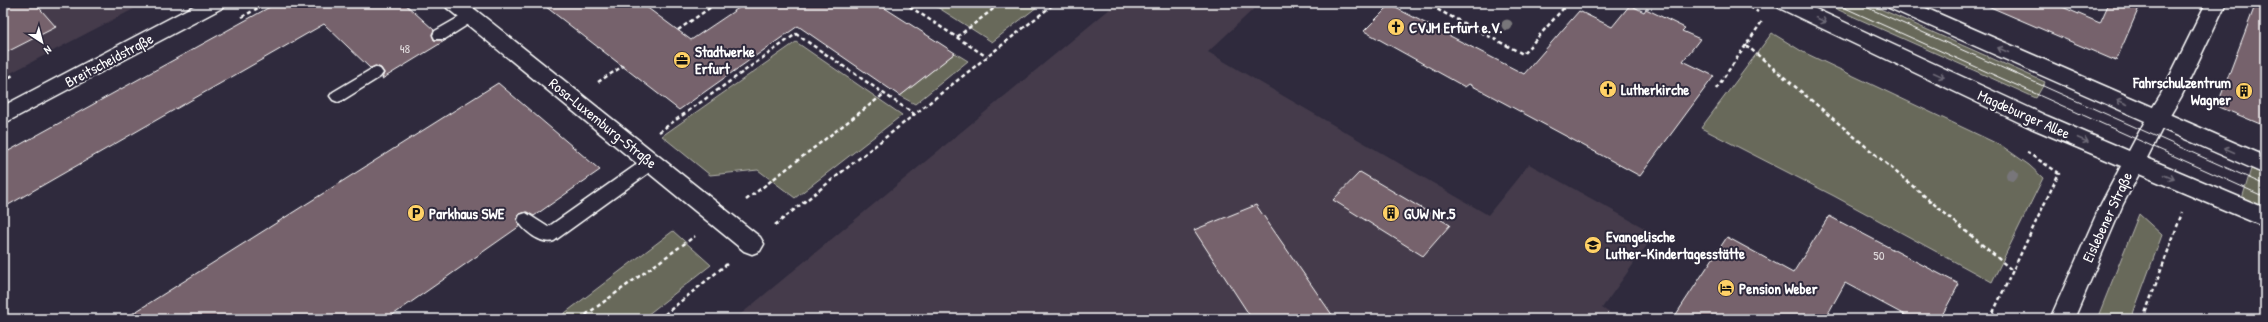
<svg xmlns="http://www.w3.org/2000/svg" width="2268" height="322" font-family="'Patrick Hand',sans-serif">
  <style>
    .built { fill: #443b4b }
    .green { fill: #68695a; stroke: #b4b4ac }
    .building { fill: #76626c; stroke: #fff }
    .lines { fill: none; stroke-linecap: round; stroke-linejoin: round }
    .lane-casing { stroke: #fff; stroke-width: 3 }
    .street-casing { stroke: #fff; stroke-width: 3 }
    .secondary-casing { stroke: #fff; stroke-width: 3 }
    .path { stroke: #fff; stroke-width: 2.5; stroke-dasharray: 4 3; stroke-linecap: butt }
    .lane { fill: #2f2a3d; fill-rule: evenodd }
    .street { fill: #2f2a3d; fill-rule: evenodd }
    .secondary { fill: #2f2a3d; fill-rule: evenodd }
    .tram { stroke: #fff; stroke-width: 1 }
    .tree { fill: #78767a }
    .oneway { stroke: #6d6a77 }
    .labels { text-anchor: middle; dominant-baseline: central; stroke-width: 4; stroke-linejoin: round; paint-order: stroke }
    .number-label { font-size: 13px; fill: #ddd8da }
    .poi-label { font-size: 15px; font-weight: bold; fill: #fff; stroke: #2f2a3d; text-anchor: start }
    .street-label { font-size: 15px; fill: #fff; stroke: #2f2a3d }
  </style>
  <rect width="100%" height="100%" fill="#2f2a3d"/>
  <filter id="ink" filterUnits="userSpaceOnUse"><feTurbulence type="fractalNoise" baseFrequency=".025" numOctaves="2"/><feDisplacementMap in="SourceGraphic" scale="8" xChannelSelector="R" yChannelSelector="G"/><feConvolveMatrix kernelMatrix="1 2 1 2 8 2 1 2 1" color-interpolation-filters="sRGB"/></filter>
  <g filter="url(#ink)">
    <!-- built -->
    <path class="built" d="M3,3H145L3,77Z
      M1117,3H1260L1208,52L1488,215L1529,164L1655,234L1602,308L1619,319H735Z"/>
    <!-- green -->
    <path class="green" d="M931,3H1042L992,42Z
      M1823,3H1867L2045,82L2036,98Z
      M1772,33L1803,52L2002,146L2029,165L2043,178L1992,282L1834,196L1701,128Z
      M796,42L902,115L795,198L758,170L710,175L662,136Z
      M955,53L968,61L915,104L900,96Z
      M2251,169L2265,175V213L2241,202Z
      M2139,214L2162,235L2131,319H2097Z
      M673,231L711,265L642,319H557Z"/>
    <!-- building -->
    <path class="building" d="M3,3H35L56,27L3,54Z
      M277,3H404L434,30L432,34L434,40H446L382,79L384,73L381,68L376,66L370,68L324,24L3,208V154Z
      M541,3H641L691,40L746,3H877L955,53L900,96L798,26L679,110Z
      M1981,3H2053L2100,23L2109,3H2141L2116,61Z
      M2256,3H2265V126L2217,106Z
      M1390,5L1524,74L1579,11L1612,27L1630,5L1644,12L1646,9L1685,28L1682,31L1700,39L1683,61L1714,76L1640,176L1469,84L1465,87L1364,31Z
      M498,83L600,170L534,216L527,212L520,214L517,219L520,226L387,319H124Z
      M1360,172L1450,225L1423,256L1333,200Z
      M1256,205L1335,319H1252L1194,230Z
      M1829,216L1959,284L1940,319H1912L1845,283L1825,319H1673L1727,237L1793,273Z"/>
    <g class="lines">
      <defs>
        <path id="lane" d="M470,11L475,12L477,16L475,20L445,39H435L433,35L435,31Z
          M375,67L380,69L383,73L380,77L343,100L338,102L333,100L330,96L333,92Z
          M652,156L658,158L660,162L658,166L554,241C542,245 523,231 518,220L520,215L526,213L548,227L646,158Z"/>
        <path id="street" d="M199,3H225L222,8L3,124V106Z
          M444,3H467L760,237L764,244L760,251L752,254L744,251L447,8Z
          M2206,3H2226L2181,97L2165,124L2157,126L2149,124L2146,118L2161,94Z"/>
        <path id="secondary" d="M1776,3H1803L2047,116L2129,151L2145,121L1889,8L1886,3H1914L2265,156V174L2162,129L2147,158L2265,208V227L2139,174L2123,204L2074,319H2050L2101,204L2121,166L2031,128L1779,8Z"/>
      </defs>
      <!-- lane casing -->
      <use href="#lane" class="lane-casing"/>
      <!-- street casing -->
      <use href="#street" class="street-casing"/>
      <!-- secondary casing -->
      <use href="#secondary" class="secondary-casing"/>
      <!-- path -->
      <path class="path" d="M904,3L987,57
        M1425,3L1523,54L1568,3
        M1744,3L1758,12
        M242,17L267,3
        M678,30L717,3
        M957,37L1001,3
        M1746,45L2013,271
        M3,81L13,75
        M598,82L623,66
        M1716,89L1763,20
        M659,132L796,34L914,114
        M746,200L884,94
        M775,225L1055,3
        M580,319L695,236
        M659,319L727,264
        M1990,319L2059,173L2028,153L2029,149
        M2143,319L2182,213"/>
      <!-- lane -->
      <use href="#lane" class="lane"/>
      <!-- street -->
      <use href="#street" class="street"/>
      <!-- secondary -->
      <use href="#secondary" class="secondary"/>
      <!-- tram -->
      <path class="tram" d="M1834,3L2265,197
        M1857,3L2265,185"/>
    </g>
    <!-- trees -->
    <g class="tree">
      <circle cx="1507" cy="25" r="5.5"/>
      <circle cx="2012" cy="175" r="6"/>
    </g>
    <!-- one-way arrows -->
    <defs><path id="oneway-shaft" d="M-6 0H5M1.5-3L5.5 0L1.5 3" fill="none" stroke-width="1.6" stroke-linecap="round" stroke-linejoin="round"/></defs>
    <g class="oneway">
      <use href="#oneway-shaft" transform="translate(1821 20) rotate(25)"/>
      <use href="#oneway-shaft" transform="translate(2003 50) rotate(-156)"/>
      <use href="#oneway-shaft" transform="translate(1939 75) rotate(25)"/>
      <use href="#oneway-shaft" transform="translate(2122 102) rotate(-156)"/>
      <use href="#oneway-shaft" transform="translate(2083 140) rotate(23)"/>
      <use href="#oneway-shaft" transform="translate(2229 150) rotate(-156)"/>
      <use href="#oneway-shaft" transform="translate(2169 177) rotate(23)"/>
    </g>
  </g>
  <!-- icons -->
  <defs>
    <symbol id="church-disc" viewBox="-11 -11 22 22"><circle r="9.5" fill="#ffd166" stroke="#2f2a3d"/><path d="M-1.2-6h2.4v3.5h3.3v2.4h-3.3V6h-2.4V-.1h-3.3v-2.4h3.3Z" fill="#111"/></symbol>
    <symbol id="office-disc" viewBox="-11 -11 22 22"><circle r="9.5" fill="#ffd166" stroke="#2f2a3d"/><path d="M-6-3h4V-5.5h4V-3h4V5H-6ZM-1-4.5V-3h2v-1.5ZM-6 0V1H6V0Z" fill="#111"/></symbol>
    <symbol id="building-disc" viewBox="-11 -11 22 22"><circle r="9.5" fill="#ffd166" stroke="#2f2a3d"/><path d="M-4-6H4V6H1V3H-1V6H-4ZM-2.5-4.3h1.7v1.8h-1.7ZM.8-4.3h1.7v1.8H.8ZM-2.5-1h1.7V.8h-1.7ZM.8-1h1.7V.8H.8Z" fill="#111"/></symbol>
    <symbol id="parking-disc" viewBox="-11 -11 22 22"><circle r="9.5" fill="#ffd166" stroke="#2f2a3d"/><path d="M-3.5-5.5H1a3.5 3.5 0 0 1 0 7H-1V5.5H-3.5ZM-1-3.4V-.6H.8a1.4 1.4 0 0 0 0-2.8Z" fill="#111"/></symbol>
    <symbol id="school-disc" viewBox="-11 -11 22 22"><circle r="9.5" fill="#ffd166" stroke="#2f2a3d"/><path d="M0-5L7-2L0 1L-7-2ZM-4 1L0 2.5L4 1V4Q0 6-4 4Z" fill="#111"/></symbol>
    <symbol id="hotel-disc" viewBox="-11 -11 22 22"><circle r="9.5" fill="#ffd166" stroke="#2f2a3d"/><path d="M-6-4.5h1.5V1H6V5H4.5V3h-9V5H-6ZM-4 0a1.8 1.8 0 1 1 3.6 0ZM.5 0V-2.5h3Q6-2.5 6 0Z" fill="#111"/></symbol>
  </defs>
  <g fill-rule="evenodd">
    <use href="#church-disc" x="1386" y="17" width="20" height="20"/>
    <use href="#office-disc" x="672" y="50" width="20" height="20"/>
    <use href="#church-disc" x="1598" y="79" width="20" height="20"/>
    <use href="#building-disc" x="2234" y="81" width="20" height="20"/>
    <use href="#parking-disc" x="406" y="203" width="20" height="20"/>
    <use href="#building-disc" x="1381" y="203" width="20" height="20"/>
    <use href="#school-disc" x="1583" y="235" width="20" height="20"/>
    <use href="#hotel-disc" x="1716" y="278" width="20" height="20"/>
  </g>
  <g class="labels">
    <!-- number labels -->
    <g class="number-label">
      <text x="405" y="48">48</text>
      <text x="1879" y="255">50</text>
    </g>
    <!-- poi labels -->
    <g class="poi-label">
      <text x="1409" y="27">CVJM Erfurt e.V.</text>
      <text x="695" y="51">Stadtwerke<tspan x="695" dy="17">Erfurt</tspan></text>
      <text x="2231" y="82" text-anchor="end">Fahrschulzentrum<tspan x="2231" dy="17">Wagner</tspan></text>
      <text x="1621" y="89">Lutherkirche</text>
      <text x="429" y="213">Parkhaus SWE</text>
      <text x="1404" y="213">GUW Nr.5</text>
      <text x="1606" y="236">Evangelische<tspan x="1606" dy="17">Luther-Kindertagesstätte</tspan></text>
      <text x="1739" y="288">Pension Weber</text>
    </g>
    <!-- street labels -->
    <g class="street-label">
      <text transform="translate(109 60) rotate(-28)">Breitscheidstraße</text>
      <text transform="translate(2024 114) rotate(24)">Magdeburger Allee</text>
      <text transform="translate(603 123) rotate(39)">Rosa-Luxemburg-Straße</text>
      <text transform="translate(2107 217) rotate(-65)">Eislebener Straße</text>
    </g>
  </g>
  <!-- margin -->
  <rect width="2268" height="322" fill="none" stroke="#2f2a3d" stroke-width="16"/>
  <rect x="8" y="8" width="2252" height="306" fill="none" stroke="#fff" stroke-width="1.5" filter="url(#ink)"/>
  <!-- north arrow -->
  <g transform="translate(42 42) rotate(144)" stroke="#2f2a3d" stroke-width="3" paint-order="stroke">
  <path d="M0-3L7 15L0 10L-7 15Z" fill="#ffffff"/>
  <text y="-6" font-size="11" font-weight="bold" text-anchor="middle" fill="#ffffff">N</text>
  </g>
</svg>
